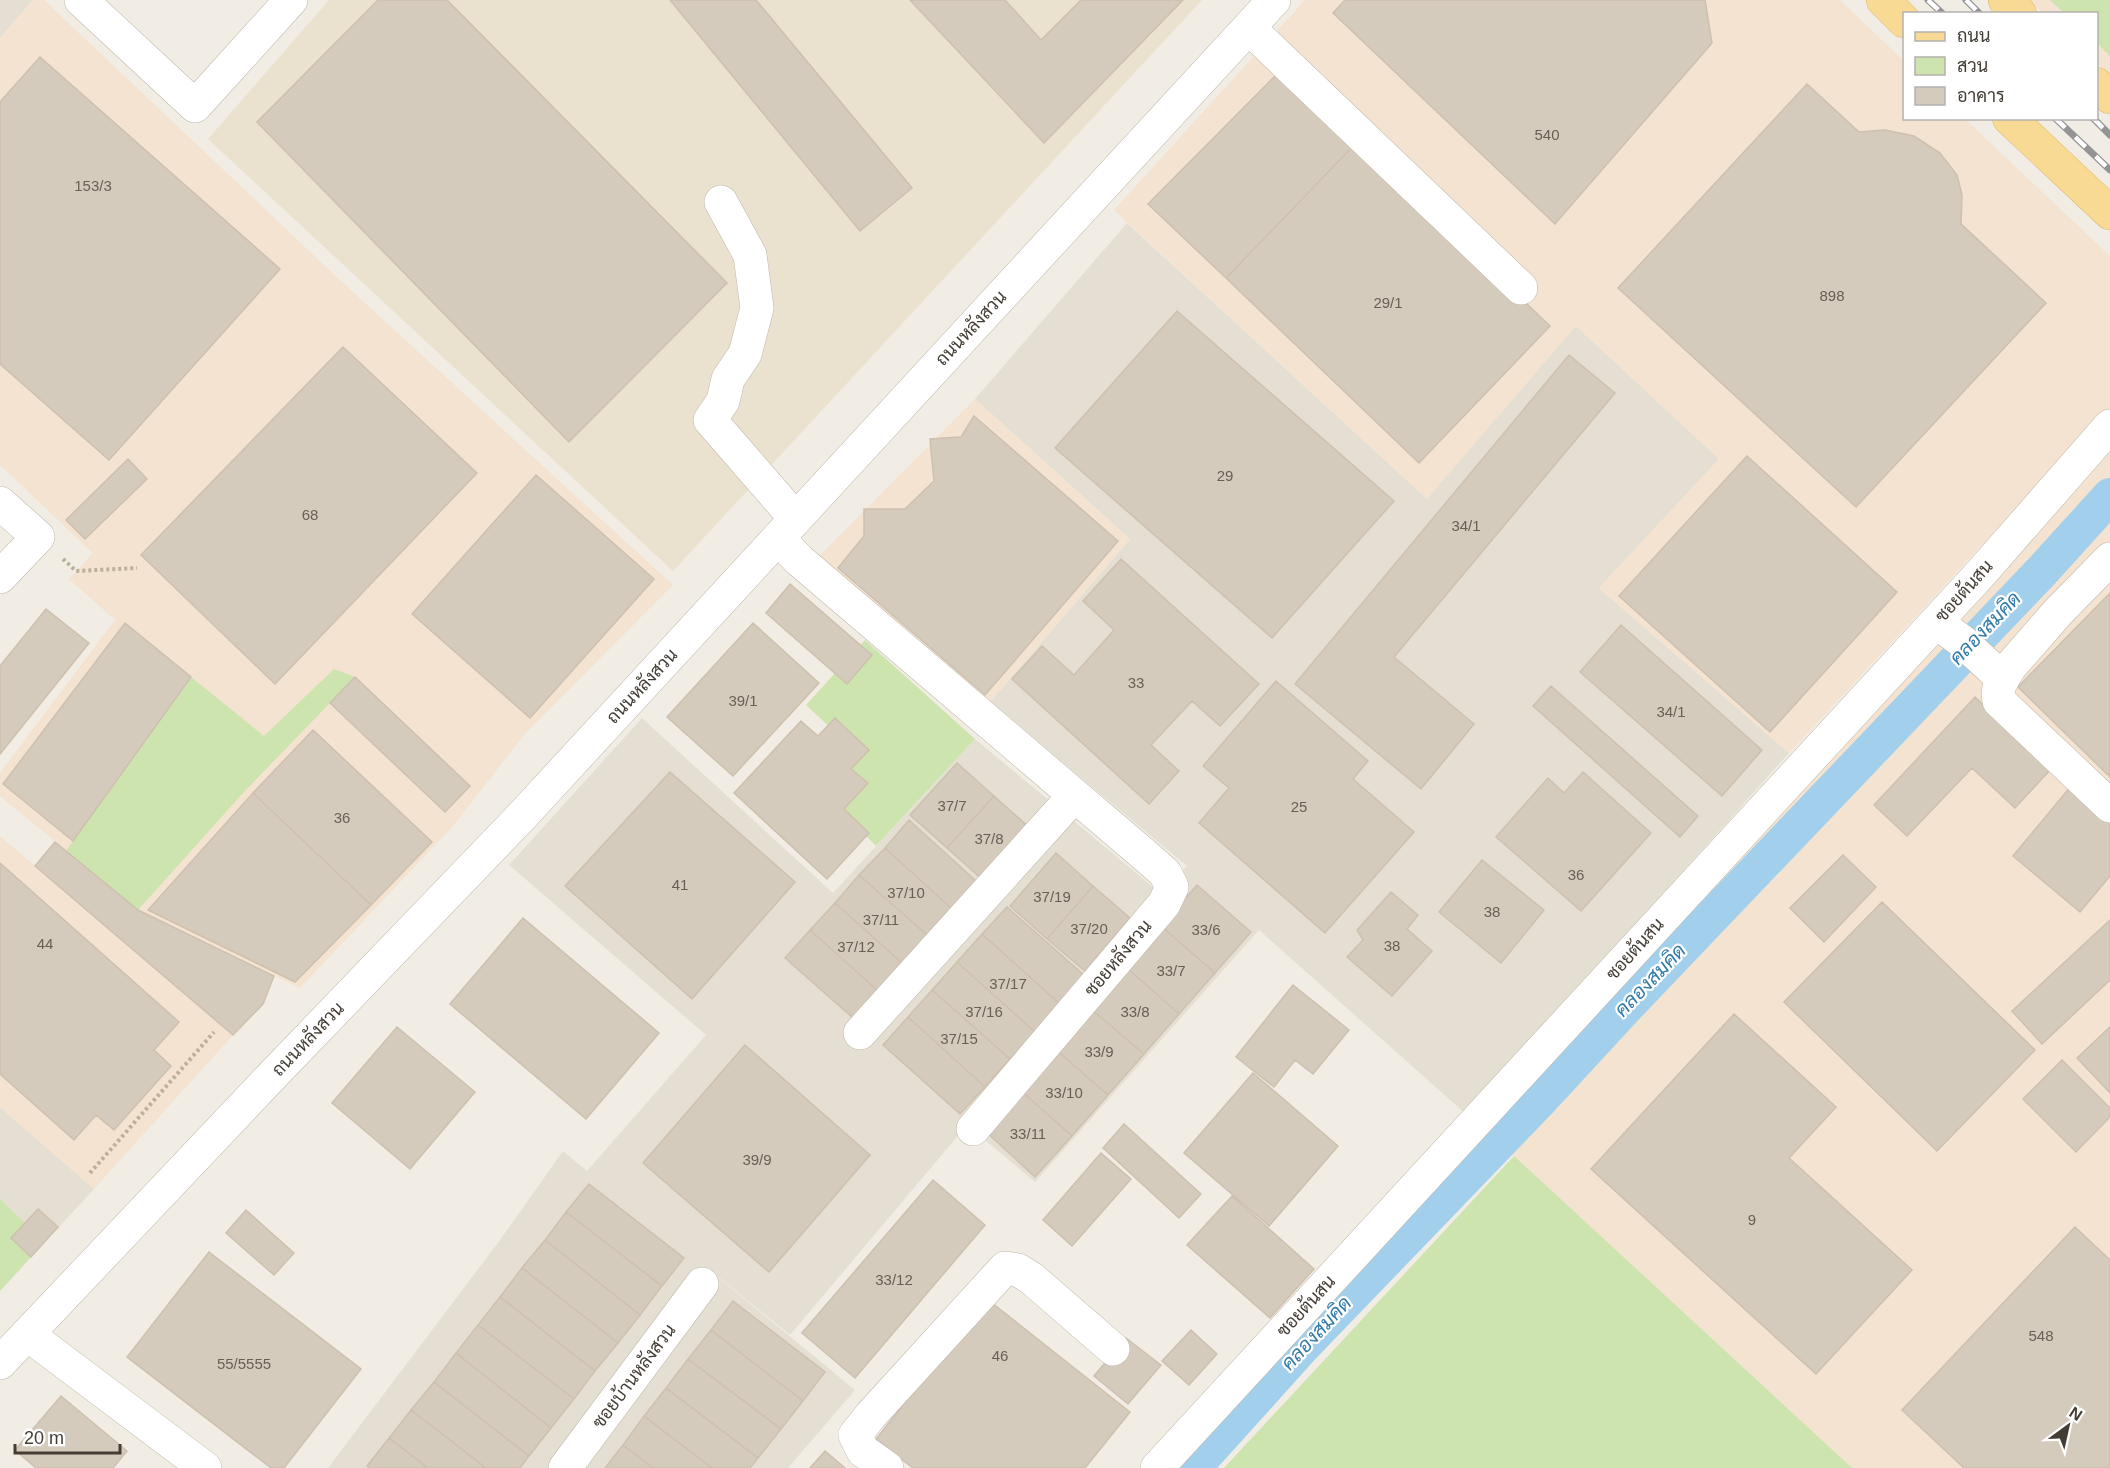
<svg xmlns="http://www.w3.org/2000/svg" width="2110" height="1468" font-family="Helvetica,Sarabun,sans-serif">
  <style>
    .residential { fill: #e5dfd3 }
    .commercial { fill: #f3e3d0 }
    .education { fill: #eae1cf }
    .green { fill: #cde4ae }
    .lines { fill: none; stroke-linecap: round; stroke-linejoin: round }
    .canal { stroke: #a2d0ec; stroke-width: 36 }
    .building { fill: #d5cbbd; stroke: #cdc0ae; stroke-width: 1.5 }
    .minor-casing { stroke: #bfb7aa; stroke-width: 34 }
    .major-casing { stroke: #ddb666; stroke-width: 34 }
    .path { stroke: #bdb099; stroke-width: 4; stroke-dasharray: 3 3; stroke-linecap: butt }
    .minor { stroke: #fff; stroke-width: 33 }
    .major { stroke: #f9da95; stroke-width: 33 }
    .rail-casing { stroke: #949494; stroke-width: 7 }
    .rail { stroke: #fff; stroke-width: 4.5; stroke-dasharray: 14; stroke-linecap: butt }
    .labels { text-anchor: middle; dominant-baseline: central; stroke-width: 4.5; stroke-linejoin: round; paint-order: stroke }
    .number-label { font-size: 15px; fill: #686056 }
    .street-label { font-size: 18px; fill: #433d34; stroke: #fff }
    .water-label { font-size: 20px; font-style: italic; fill: #337ba9; stroke: #fff }
  </style>
  <rect width="100%" height="100%" fill="#f1ede4"/>
  <!-- residential -->
  <path class="residential" d="M0,0H33L0,38Z
    M1127,223L1426,498L1575,325L1719,459L1599,588L1789,753L1466,1114L1259,930L1035,1182L967,1125L790,1335L684,1249L855,1390L788,1468H328L500,1240L563,1151L587,1171L706,1035L509,865L642,718L833,893L975,739L1159,892L1187,866L990,702L1130,539L975,399Z
    M0,1107L94,1189L0,1291Z"/>
  <!-- commercial -->
  <path class="commercial" d="M33,0H44L342,282L673,585L524,735L453,826L300,988L138,910L0,796V773L115,620L69,579L93,553L0,465V38Z
    M1305,0H1840L1904,61V118L1965,119L2110,256V1468H1224L1514,1157L1466,1114L2100,418L1789,753L1599,588L1719,459L1576,326L1427,499L1114,210Z
    M2028,0H2110V75L2097,63L2096,14L2043,13Z
    M975,399L1130,539L990,702L819,556Z
    M0,836L233,1035L94,1189L0,1107Z"/>
  <!-- education -->
  <path class="education" d="M329,0H1202L673,571L208,139Z"/>
  <!-- green -->
  <path class="green" d="M2050,0H2110V56L2097,43L2096,14L2064,13Z
    M865,640L975,739L876,846L826,795L862,757L806,705Z
    M334,669L355,677L243,793L138,910L66,851L191,677L264,736Z
    M1514,1156L1852,1468H1224Z
    M0,1199L25,1223L11,1238L31,1257L0,1291Z"/>
  <g class="lines">
    <!-- canal -->
    <path class="canal" d="M1193,1468L1302,1347L1540,1100L1623,1010L2043,570L2110,496"/>
  </g>
  <!-- building -->
  <path class="building" d="M378,0H447L727,283L569,442L257,122Z
    M670,0H756L912,188L860,231Z
    M910,0H1005L1041,40L1081,0H1183L1044,143Z
    M1345,0H1705L1712,43L1555,224L1333,13Z
    M40,57L280,269L109,460L0,364V102Z
    M1282,69L1357,142L1226,278L1148,204Z
    M1807,84L1859,132L1885,130L1914,136L1940,153L1957,175L1962,195L1961,224L2046,303L1856,507L1618,288Z
    M1357,142L1550,326L1419,463L1226,278Z
    M1177,311L1394,501L1272,638L1055,448Z
    M343,347L477,473L275,684L141,555Z
    M1569,355L1615,393L1394,657L1474,724L1421,789L1295,684Z
    M974,416L1118,541L985,695L838,568L864,536V509H905L934,481L930,439L961,437Z
    M1747,456L1897,592L1770,732L1619,596Z
    M128,459L147,479L85,539L66,520Z
    M536,475L654,579L530,718L412,614Z
    M1121,559L1259,684L1220,726L1192,701L1151,745L1179,771L1149,804L1012,679L1042,646L1074,675L1114,630L1083,601Z
    M790,584L872,655L847,684L766,613Z
    M2110,593V777L2018,687Z
    M46,609L89,643L0,754V666Z
    M125,623L191,677L73,841L3,784Z
    M753,623L819,683L733,776L667,717Z
    M1621,625L1762,750L1722,796L1580,672Z
    M355,677L470,786L445,812L330,703Z
    M1276,681L1368,761L1353,779L1414,832L1325,933L1199,823L1229,788L1203,766Z
    M1551,686L1698,816L1680,837L1533,706Z
    M1975,697L2051,769L2015,808L1972,768L1907,836L1874,805Z
    M835,718L869,750L851,769L868,783L844,809L869,833L827,879L734,793L801,721L818,736Z
    M313,730L432,842L371,905L253,793Z
    M957,763L994,796L947,848L910,815Z
    M670,772L795,882L692,999L565,886Z
    M1583,772L1651,833L1581,911L1496,837L1548,778L1564,793Z
    M2071,786L2110,818V876L2080,912L2013,856Z
    M253,793L371,905L295,982L148,910Z
    M994,796L1031,829L984,881L947,848Z
    M909,820L976,881L951,908L885,848Z
    M55,842L138,910L274,976L263,1004L233,1035L35,866Z
    M885,848L951,908L927,935L859,875Z
    M1056,853L1093,886L1047,939L1010,906Z
    M1843,855L1876,887L1824,942L1790,908Z
    M1482,860L1544,910L1501,963L1439,912Z
    M0,863L179,1022L154,1050L171,1066L114,1130L96,1115L74,1140L0,1074Z
    M859,875L927,935L902,963L835,903Z
    M1197,885L1251,932L1215,973L1161,926Z
    M1093,886L1130,918L1085,971L1047,939Z
    M1391,892L1418,915L1407,929L1432,951L1392,996L1347,957L1363,940L1357,930Z
    M1882,902L2035,1050L1937,1151L1784,1002Z
    M835,903L902,963L877,990L810,930Z
    M1007,907L1085,976L1060,1004L982,934Z
    M523,918L659,1033L586,1119L450,1004Z
    M2110,920V980L2042,1044L2012,1011Z
    M1161,926L1215,973L1179,1014L1126,967Z
    M810,930L877,990L853,1018L785,958Z
    M982,934L1060,1004L1035,1032L957,962Z
    M957,962L1035,1032L1010,1059L932,990Z
    M1126,967L1179,1014L1144,1054L1090,1008Z
    M1293,985L1349,1030L1313,1074L1295,1060L1274,1087L1236,1057Z
    M932,990L1010,1059L985,1087L908,1017Z
    M1090,1008L1144,1054L1108,1095L1055,1049Z
    M1734,1014L1836,1107L1789,1158L1912,1270L1816,1374L1591,1169Z
    M908,1017L985,1087L960,1114L883,1045Z
    M397,1027L475,1092L410,1169L332,1103Z
    M2110,1027V1093L2077,1058Z
    M745,1045L870,1155L769,1272L643,1163Z
    M1055,1049L1108,1095L1072,1136L1020,1090Z
    M2062,1060L2110,1108V1117L2076,1152L2023,1099Z
    M1253,1073L1338,1146L1269,1226L1184,1153Z
    M1020,1090L1072,1136L1035,1177L984,1130Z
    M1124,1124L1201,1194L1179,1218L1103,1148Z
    M1101,1153L1131,1179L1072,1246L1043,1220Z
    M933,1180L985,1225L855,1378L802,1333Z
    M589,1184L684,1258L662,1286L566,1212Z
    M1232,1196L1314,1269L1270,1318L1187,1245Z
    M38,1209L58,1227L31,1257L11,1238Z
    M246,1210L294,1253L274,1275L226,1233Z
    M566,1212L662,1286L640,1315L545,1240Z
    M2075,1227L2110,1260V1468H1964L1902,1410Z
    M545,1240L640,1315L618,1343L522,1268Z
    M209,1252L361,1369L284,1468H271L127,1357Z
    M522,1268L618,1343L595,1371L500,1297Z
    M500,1297L595,1371L574,1399L478,1325Z
    M987,1299L1130,1412L1085,1468H913L876,1439Z
    M733,1301L825,1372L803,1401L711,1330Z
    M478,1325L574,1399L551,1428L456,1353Z
    M711,1330L803,1401L781,1429L688,1359Z
    M1191,1330L1217,1354L1189,1385L1162,1361Z
    M1126,1338L1161,1365L1128,1404L1094,1376Z
    M456,1353L551,1428L529,1456L434,1382Z
    M688,1359L781,1429L758,1458L666,1388Z
    M434,1382L529,1456L520,1468H486L411,1410Z
    M666,1388L758,1458L750,1468H712L644,1416Z
    M61,1396L127,1451L113,1468H36L15,1450Z
    M411,1410L486,1468H428L389,1438Z
    M644,1416L712,1468H653L623,1445Z
    M389,1438L428,1468H370L367,1466Z
    M623,1445L653,1468H605Z
    M825,1451L845,1468H810Z"/>
  <g class="lines">
    <defs>
      <path id="minor" d="M81,0L195,106L291,0
        M1249,28L1521,288
        M721,202L750,255L757,308L745,354L728,379L723,401L710,420L796,519
        M0,503L38,537L0,577
        M778,538L799,560L1148,858L1165,873L1172,887L1164,904L973,1129
        M2110,559L2058,612L2010,667L2000,683L1998,693L1999,701L2110,806
        M1936,622L1963,642L2003,679
        M860,1033L1074,796
        M27,1334L205,1468
        M0,1363L269,1079L521,817L1274,0
        M565,1468L702,1284
        M887,1468L863,1451L855,1435L871,1415L1005,1268L1018,1270L1031,1278L1113,1349
        M1157,1468L1981,573L2110,426"/>
      <path id="major" d="M1883,0L1904,21
        M2005,0L2020,14
        M2096,84L2110,97
        M2009,118L2110,213"/>
    </defs>
    <!-- minor casing -->
    <use href="#minor" class="minor-casing"/>
    <!-- major casing -->
    <use href="#major" class="major-casing"/>
    <!-- path -->
    <path class="path" d="M63,559L76,571L137,568
      M90,1173L214,1032"/>
    <!-- minor -->
    <use href="#minor" class="minor"/>
    <!-- major -->
    <use href="#major" class="major"/>
    <defs>
      <path id="rail" d="M1928,0L1943,14
        M1966,0L1980,14
        M2055,118L2110,170
        M2093,118L2110,135"/>
    </defs>
    <!-- rail casing -->
    <use href="#rail" class="rail-casing"/>
    <!-- rail -->
    <use href="#rail" class="rail"/>
  </g>
  <g class="labels">
    <!-- number labels -->
    <g class="number-label">
      <text x="1547" y="134">540</text>
      <text x="93" y="185">153/3</text>
      <text x="1832" y="295">898</text>
      <text x="1388" y="302">29/1</text>
      <text x="1225" y="475">29</text>
      <text x="310" y="514">68</text>
      <text x="1466" y="525">34/1</text>
      <text x="1136" y="682">33</text>
      <text x="743" y="700">39/1</text>
      <text x="1671" y="711">34/1</text>
      <text x="952" y="805">37/7</text>
      <text x="1299" y="806">25</text>
      <text x="342" y="817">36</text>
      <text x="989" y="838">37/8</text>
      <text x="1576" y="874">36</text>
      <text x="680" y="884">41</text>
      <text x="906" y="892">37/10</text>
      <text x="1052" y="896">37/19</text>
      <text x="1492" y="911">38</text>
      <text x="881" y="919">37/11</text>
      <text x="1089" y="928">37/20</text>
      <text x="1206" y="929">33/6</text>
      <text x="45" y="943">44</text>
      <text x="1392" y="945">38</text>
      <text x="856" y="946">37/12</text>
      <text x="1171" y="970">33/7</text>
      <text x="1008" y="983">37/17</text>
      <text x="984" y="1011">37/16</text>
      <text x="1135" y="1011">33/8</text>
      <text x="959" y="1038">37/15</text>
      <text x="1099" y="1051">33/9</text>
      <text x="1064" y="1092">33/10</text>
      <text x="1028" y="1133">33/11</text>
      <text x="757" y="1159">39/9</text>
      <text x="1752" y="1219">9</text>
      <text x="894" y="1279">33/12</text>
      <text x="2041" y="1335">548</text>
      <text x="1000" y="1355">46</text>
      <text x="244" y="1363">55/5555</text>
    </g>
    <!-- street labels -->
    <g class="street-label">
      <text transform="translate(971 328) rotate(-47)">ถนนหลังสวน</text>
      <text transform="translate(1964 591) rotate(-48)">ซอยต้นสน</text>
      <text transform="translate(642 686) rotate(-47)">ถนนหลังสวน</text>
      <text transform="translate(1635 949) rotate(-48)">ซอยต้นสน</text>
      <text transform="translate(1118 958) rotate(-50)">ซอยหลังสวน</text>
      <text transform="translate(308 1039) rotate(-46)">ถนนหลังสวน</text>
      <text transform="translate(1306 1306) rotate(-47)">ซอยต้นสน</text>
      <text transform="translate(634 1376) rotate(-53)">ซอยบ้านหลังสวน</text>
    </g>
    <!-- water labels -->
    <g class="water-label">
      <text transform="translate(1985 628) rotate(-46)">คลองสมคิด</text>
      <text transform="translate(1650 980) rotate(-46)">คลองสมคิด</text>
      <text transform="translate(1316 1333) rotate(-47)">คลองสมคิด</text>
    </g>
  </g>
  <!-- legend -->
  <rect x="1903" y="12" width="195" height="108" fill="#ffffff" stroke="#b4b1ae" stroke-width="1.5"/>
  <rect x="1915" y="32" width="30" height="9" fill="#f9da95" stroke="#b4b1ae" stroke-width="1.5"/>
  <text x="1957" y="42" font-size="18" fill="#433d34">ถนน</text>
  <rect x="1915" y="57" width="30" height="18" fill="#cde4ae" stroke="#b4b1ae" stroke-width="1.5"/>
  <text x="1957" y="72" font-size="18" fill="#433d34">สวน</text>
  <rect x="1915" y="87" width="30" height="18" fill="#d5cbbd" stroke="#b4b1ae" stroke-width="1.5"/>
  <text x="1957" y="102" font-size="18" fill="#433d34">อาคาร</text>
  <!-- north arrow -->
  <g transform="translate(2068 1426) rotate(33)" stroke="#ffffff" stroke-width="4.5" paint-order="stroke">
  <path d="M0-4.5L10 22L0 15L-10 22Z" fill="#433d34"/>
  <text y="-9" font-size="16" font-weight="bold" text-anchor="middle" fill="#433d34">N</text>
  </g>
  <!-- scale -->
  <path d="M15 1444v9h105v-9" fill="none" stroke="#433d34" stroke-width="3"/>
  <text x="24" y="1444" font-size="18" fill="#433d34" stroke="#ffffff" stroke-width="4.5" paint-order="stroke">20 m</text>
</svg>
